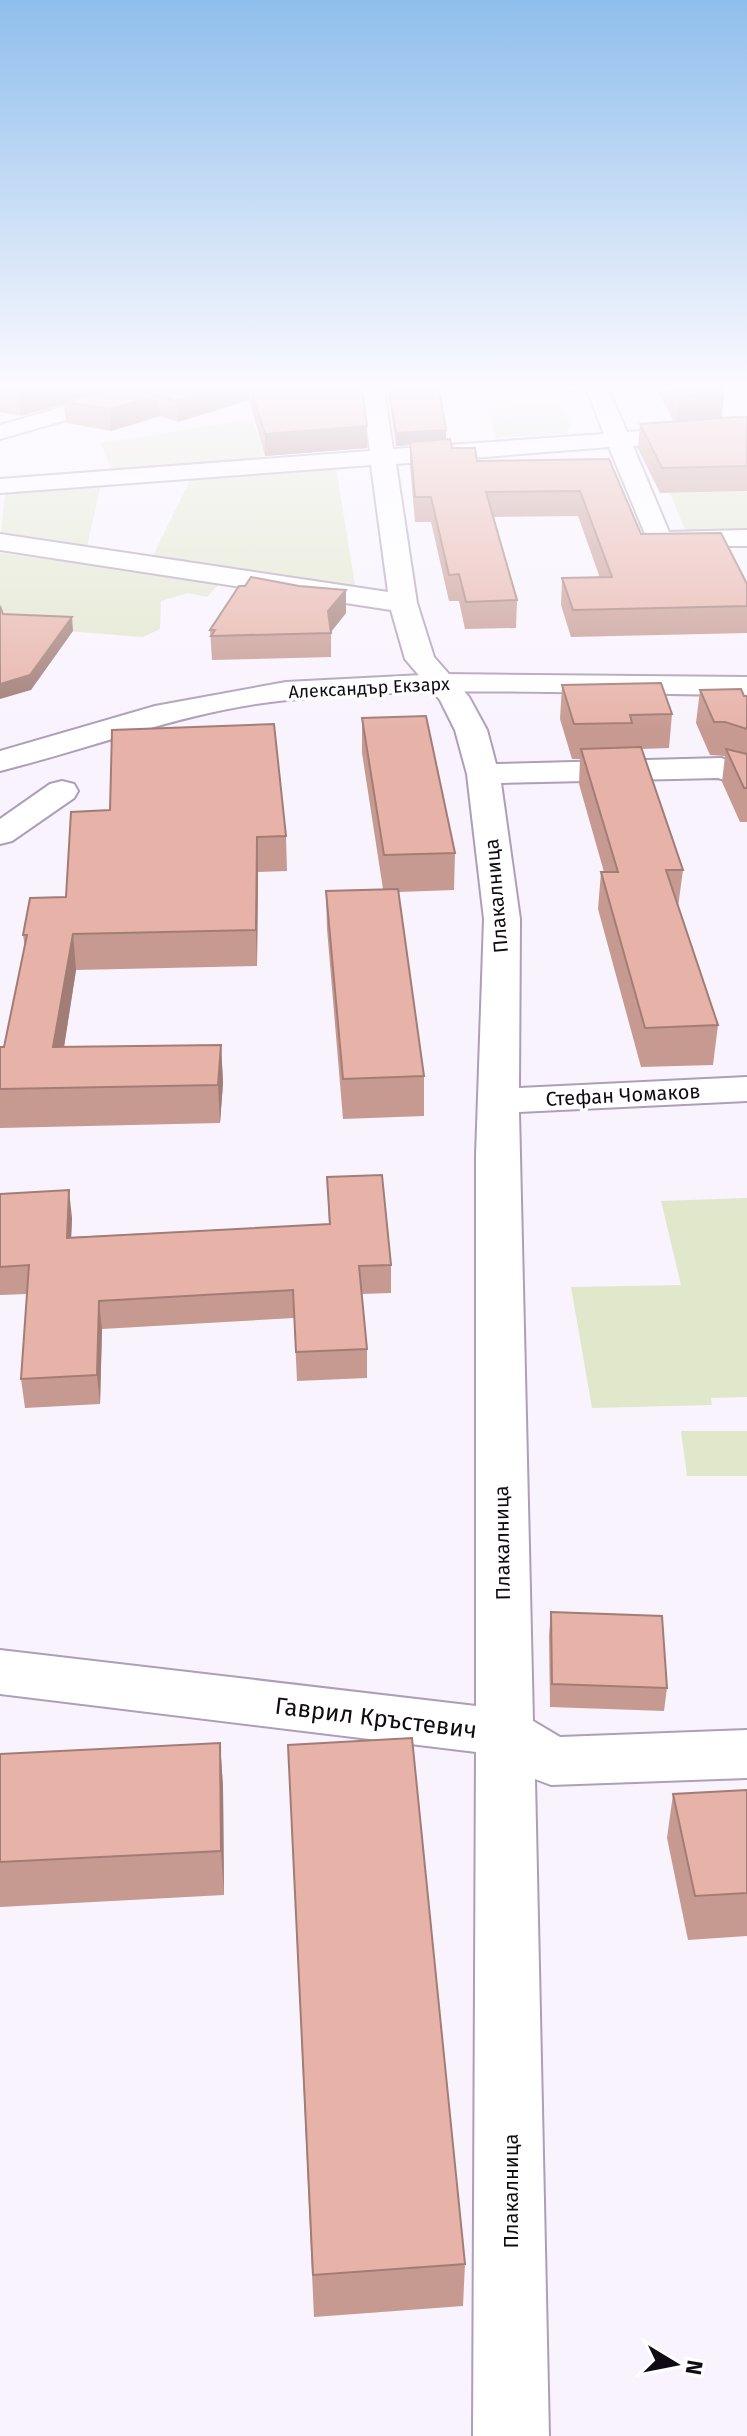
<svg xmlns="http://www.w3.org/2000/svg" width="747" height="2436" font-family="'Fira Sans',sans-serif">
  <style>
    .green { fill: #e1e7cb }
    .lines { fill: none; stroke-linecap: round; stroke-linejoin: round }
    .minor-casing { stroke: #ad9eb9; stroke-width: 4 }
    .tertiary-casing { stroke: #ad9eb9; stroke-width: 4 }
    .minor { fill: #fff; fill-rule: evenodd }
    .tertiary { fill: #fff; fill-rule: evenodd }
    .wall { fill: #c79a91 }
    .shaded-wall { fill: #a27d76 }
    .building { fill: #e7b3a9; stroke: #a27d76; stroke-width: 2 }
    .labels { text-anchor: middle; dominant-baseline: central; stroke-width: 7; stroke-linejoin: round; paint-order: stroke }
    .far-street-label { font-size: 18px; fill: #100b14; stroke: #fff }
    .street-label { font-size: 20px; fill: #100b14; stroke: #fff }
    .near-street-label { font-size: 24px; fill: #100b14; stroke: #fff }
  </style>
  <rect width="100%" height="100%" fill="#f9f3fe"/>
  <!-- green -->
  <path class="green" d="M560,402L571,426L565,434L496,438L488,409Z
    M252,419L267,461L112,472L101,443Z
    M335,461L357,597L148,566L194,472Z
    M101,484L85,556L0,542L5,492Z
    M747,491V530L686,532L670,493Z
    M0,553L221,582L207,597L188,593L161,601L160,629L143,637L0,626Z
    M747,1198V1397L711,1398L712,1405L592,1408L571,1287L681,1285L661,1201Z
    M681,1431H747V1476H687Z"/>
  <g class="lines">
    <defs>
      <path id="minor" d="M122,390H157L154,395L0,439V425Z
        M362,390H384L393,449L604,434L587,390H609L627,432L747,423V437L633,446L669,532L747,530V546H650L609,447L396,464L417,603L434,657L469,697L487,730L496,764L721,758L747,766V787L718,778L501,783L520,919L519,1088L747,1077V1101L519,1112L533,1721L560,1737L747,1730V1778L551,1785L535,1779L549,2436H473L476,1752L0,1694V1650L476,1706V1156L484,919L467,774L455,730L440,700L405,659L391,610L0,550V534L388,592L371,465L0,493V479L370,451Z
        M62,781L74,784L78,791L74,798L12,841L0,844V819L50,784Z"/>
      <path id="tertiary" d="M442,674L747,677V695C595,694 439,685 287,700C188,710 96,747 0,771V751L155,706L286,682Z"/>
    </defs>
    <!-- minor casing -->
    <use href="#minor" class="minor-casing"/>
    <!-- tertiary casing -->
    <use href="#tertiary" class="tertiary-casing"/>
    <!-- minor -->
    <use href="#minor" class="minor"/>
    <!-- tertiary -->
    <use href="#tertiary" class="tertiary"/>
  </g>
  <!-- wall -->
  <path class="wall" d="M0,390H341L367,426V448L265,456L249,400L178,422L160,416L111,431L66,423L64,404L21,416L0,412Z
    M388,390H439L446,430V439L452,448L477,461L609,459L641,534L747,584V633L571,637L561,605L562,578H600L578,516L493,517L517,600L516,628L465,629L459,601H449L431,522H415L410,466V445L396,446Z
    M531,390H581V392Z
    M657,390H721L724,394L722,418L747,417V491L660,493L638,449L640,424L674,422Z
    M299,586L346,590V613L331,632V657L212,660L210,630Z
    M562,685L672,714L669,748L641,749L683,870L678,907L718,1025L713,1065L641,1067L598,909L601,872H604L579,784L580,759H572L560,719Z
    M700,690L747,696V822H740L722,782L725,756L710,755L696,723Z
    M362,718L455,853L454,890L398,892L424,1076V1116L343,1119L327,929L326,891L383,889L362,753Z
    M71,812L286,836L287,871L258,872L257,966L76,970L64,1047L221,1045L223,1083L220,1123L0,1128V1047H4L25,948L23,935L66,897Z
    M327,1177L391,1265V1293L362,1294L367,1349V1378L297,1381L294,1318L102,1329L100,1404L25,1408L21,1379L27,1294L0,1295V1194L72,1218L71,1237L329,1224Z
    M551,1612L667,1688L664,1711L550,1707L549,1635Z
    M220,1743L223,1787L224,1895L0,1907V1754Z
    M288,1745L465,2264L463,2306L314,2317Z
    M747,1790V1936L688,1940L667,1838L673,1794Z"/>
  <!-- shaded-wall -->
  <path class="shaded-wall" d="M36,390H112L64,402V404L21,416L19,394Z
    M213,390H249V400L178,422L176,401Z
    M724,394L721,422L676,425L679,397Z
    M158,395L160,416L111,431L110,409Z
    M367,426V448L265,456V434Z
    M446,430V442L396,446V433Z
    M346,590V613L330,633L328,611Z
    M72,617L73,631L31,690L0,699V684Z
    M257,837L258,872L257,966L256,930Z
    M73,934L76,970L58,1085L53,1047Z
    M221,1045L223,1083L220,1123L218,1085Z
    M69,1190L72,1218L70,1266L67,1238Z
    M99,1301L102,1329L100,1404L97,1375Z
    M220,1743L223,1787L224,1895L221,1851Z"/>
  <!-- building -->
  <path class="building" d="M0,390H36L19,394L0,391Z
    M107,390H213L176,401L158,395L110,409L64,402Z
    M251,390H341V391L362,390L367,426L265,434Z
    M389,390H439L446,430L396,433Z
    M674,390H721L724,394L679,397Z
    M736,417H747V466L662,468L640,424Z
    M450,439L452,448H475L477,461L609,459L641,534L721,533L747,584V606L573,610L562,578L612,577L580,491L486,492L517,600L466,602L459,574L449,575L431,497H415L410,442Z
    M251,577L299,586L346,590L328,611L331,633L211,636L215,630H210L239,586H245Z
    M0,606L3,614L72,617L30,675L0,684Z
    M661,683L672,714L630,715L632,723L574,724L562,685Z
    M741,689L744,696H747V729L725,722H714L700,690Z
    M426,716L455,853L384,855L362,718Z
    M274,724L286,836L257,837L256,930L73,934L53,1047L221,1045L218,1085L0,1089V1047H4L27,935H23L30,898L66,897L71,812L110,810L112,730Z
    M641,747L683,870H666L718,1025L645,1028L601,872H618L581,749Z
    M726,749L747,754V788H744Z
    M398,889L424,1076L343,1079L326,891Z
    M382,1175L391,1265L359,1266L367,1349L296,1352L293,1290L99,1301L97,1375L21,1379L29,1265L0,1267V1194L69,1190L67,1238L330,1224L327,1177Z
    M551,1612L662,1616L667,1688L552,1684Z
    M412,1738L465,2264L313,2275L288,1745Z
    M220,1743L221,1851L0,1862V1754Z
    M747,1790V1893L695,1896L673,1794Z"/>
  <!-- sky -->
  <linearGradient id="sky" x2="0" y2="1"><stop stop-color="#8fbeec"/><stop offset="0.53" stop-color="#fcfaff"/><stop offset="1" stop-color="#fcfaff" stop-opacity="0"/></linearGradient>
  <rect width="747" height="731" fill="url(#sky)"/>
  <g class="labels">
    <!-- far-street labels -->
    <g class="far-street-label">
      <text transform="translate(369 688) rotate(-3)">Александър Екзарх</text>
    </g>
    <!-- street labels -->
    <g class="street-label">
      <text transform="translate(496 896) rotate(-95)">Плакалница</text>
      <text transform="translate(623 1095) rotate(-3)">Стефан Чомаков</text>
      <text transform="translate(502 1543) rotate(-91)">Плакалница</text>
      <text transform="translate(511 2191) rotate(-90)">Плакалница</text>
    </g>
    <!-- near-street labels -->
    <g class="near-street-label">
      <text transform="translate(376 1718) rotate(7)">Гаврил Кръстевич</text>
    </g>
  </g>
  <!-- north arrow -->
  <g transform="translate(675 2364) rotate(100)" stroke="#ffffff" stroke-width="6" paint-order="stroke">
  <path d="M0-6L14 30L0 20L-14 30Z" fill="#100b14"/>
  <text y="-12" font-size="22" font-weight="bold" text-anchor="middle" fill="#100b14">N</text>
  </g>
</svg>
